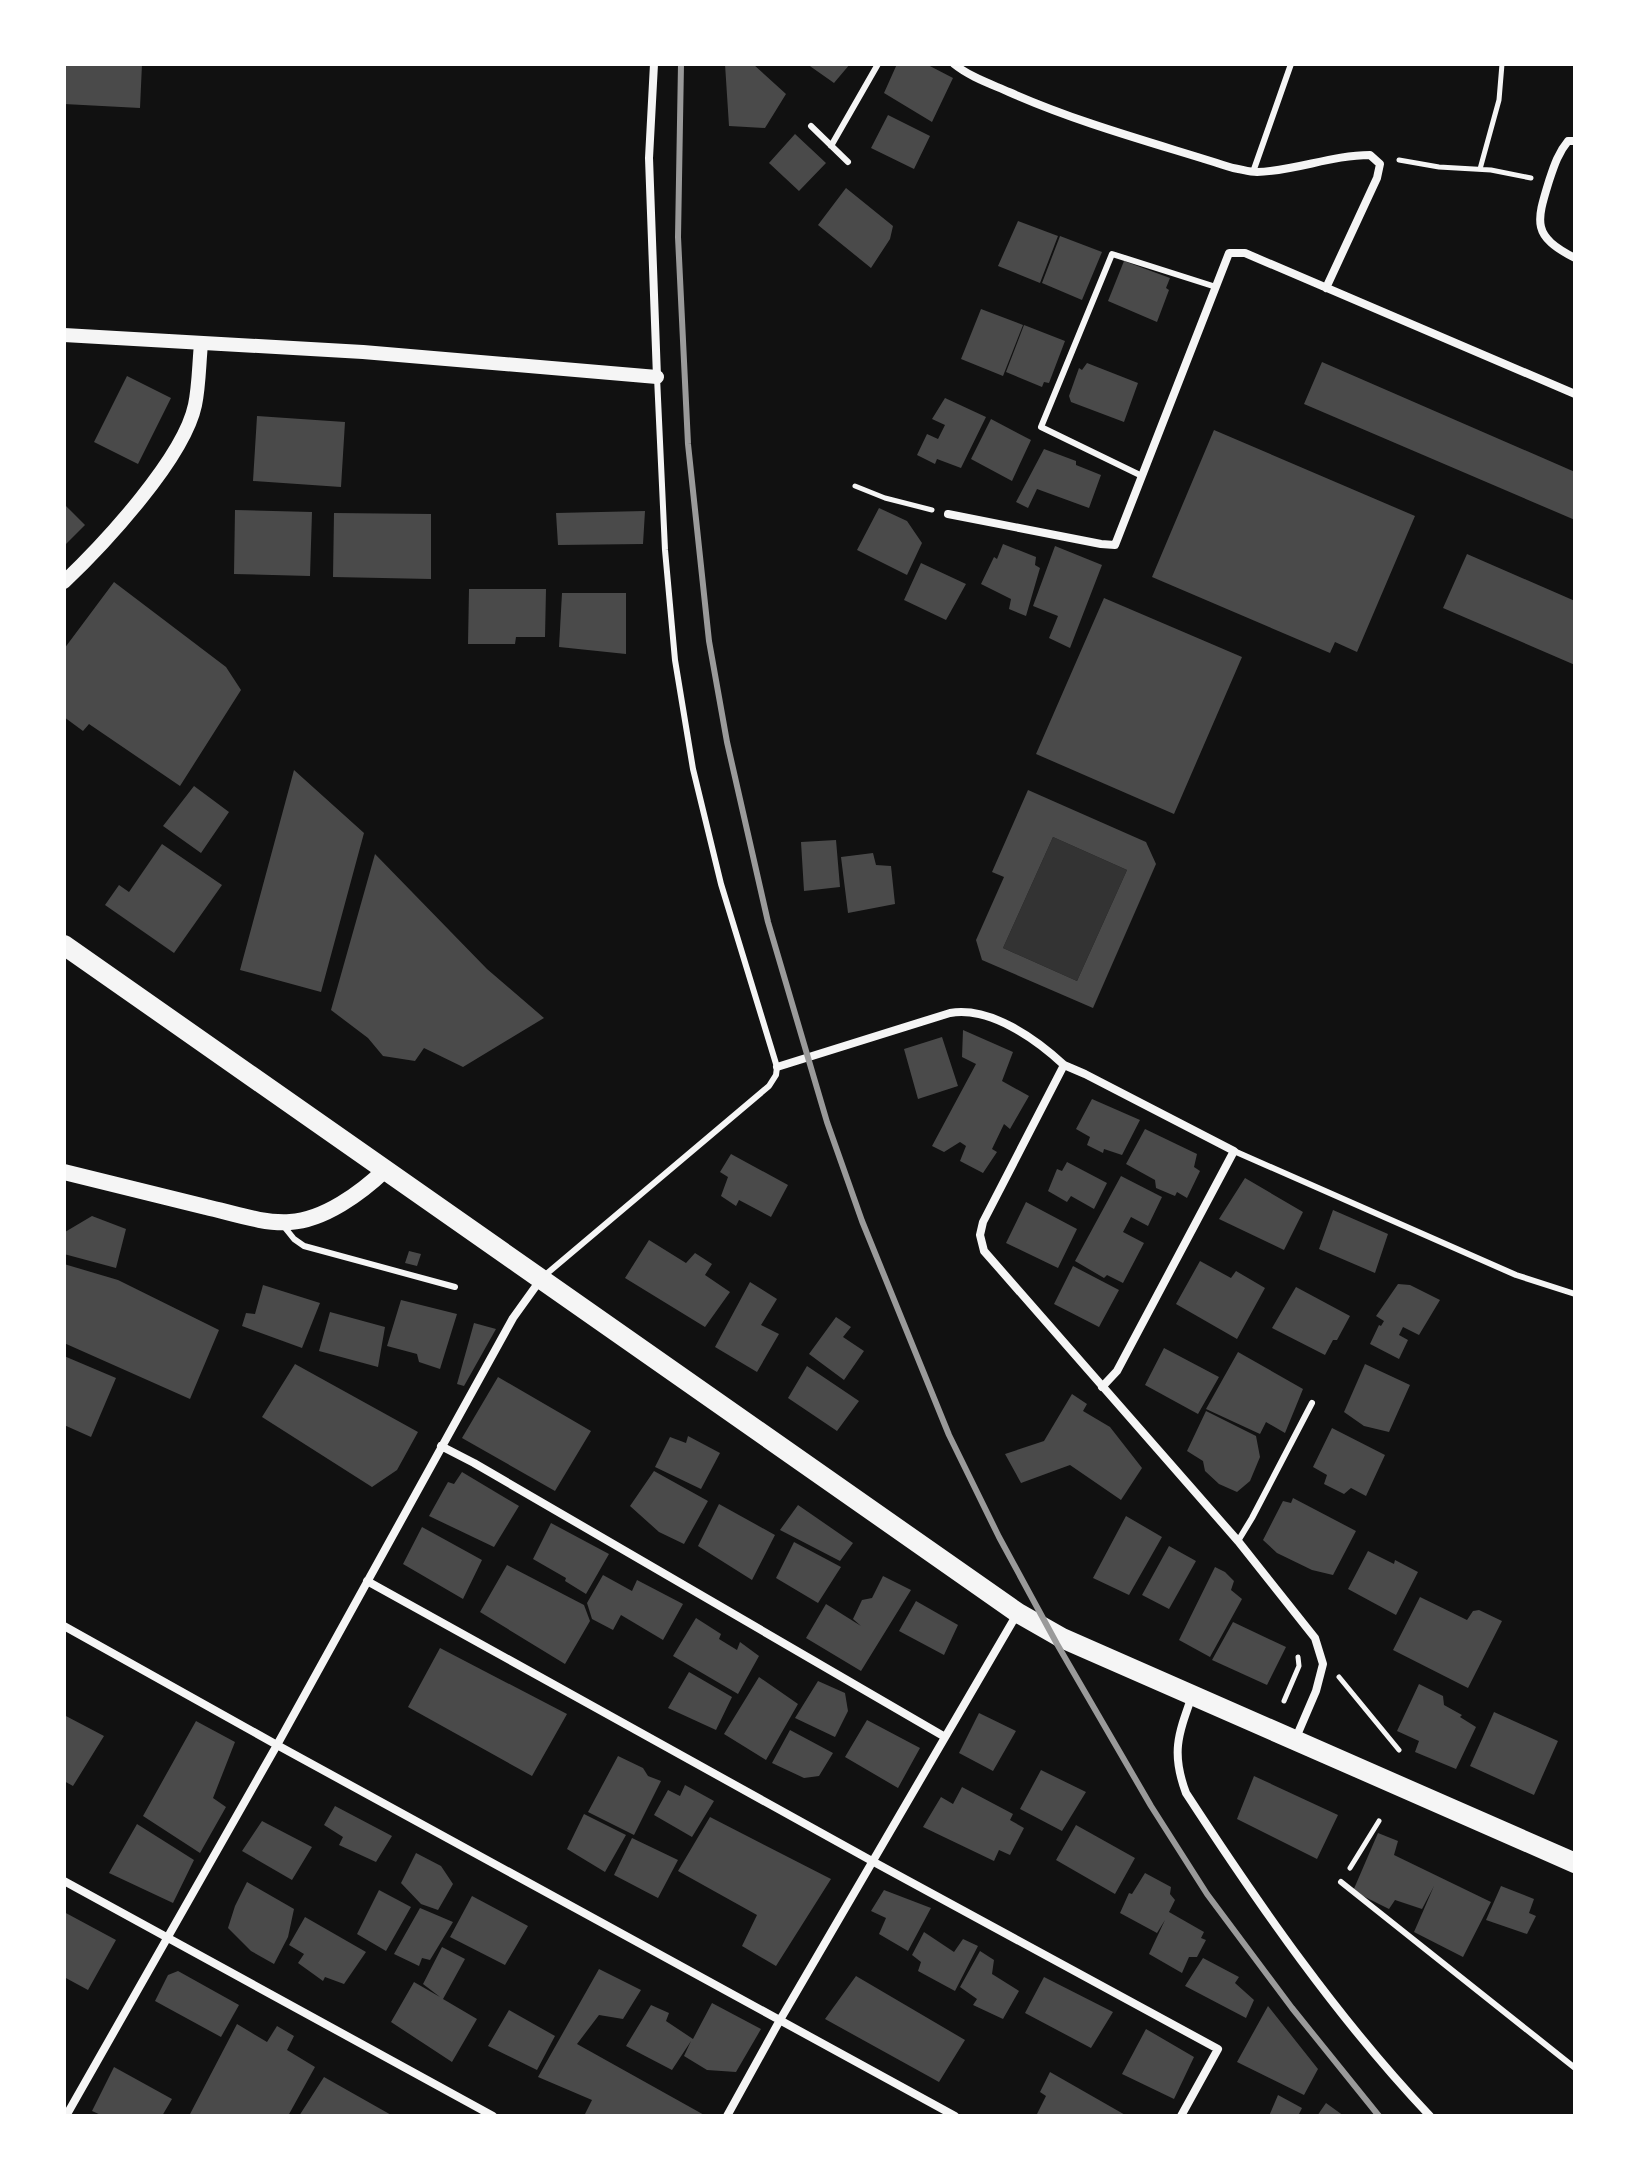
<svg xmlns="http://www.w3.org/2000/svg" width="1639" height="2180" font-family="Karla,sans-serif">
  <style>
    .water { fill: #333 }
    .building { fill: #4a4a4a; fill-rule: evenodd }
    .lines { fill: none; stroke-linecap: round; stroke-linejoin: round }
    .path { stroke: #f5f5f5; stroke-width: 5 }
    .service { stroke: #f5f5f5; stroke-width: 6 }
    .minor { stroke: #f5f5f5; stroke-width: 8 }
    .tertiary { stroke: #f5f5f5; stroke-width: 14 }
    .secondary { stroke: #f5f5f5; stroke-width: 16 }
    .primary { stroke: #f5f5f5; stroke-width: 20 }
    .rail { stroke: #9a9a9a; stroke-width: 6 }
  </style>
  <rect width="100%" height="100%" fill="#111"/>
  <!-- water -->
  <path class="water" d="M1053,837L1127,870L1077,981L1003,948Z"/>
  <!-- building -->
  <path class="building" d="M64,64H142L140,108L64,104Z
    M725,64H753L786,94L765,128L729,126Z
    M807,64H850L834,83Z
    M897,64H926L953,78L932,122L884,93Z
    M888,115L930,136L914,169L871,148Z
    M795,134L826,163L799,191L769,163Z
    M846,188L893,226L890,239L871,268L818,225Z
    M1018,221L1058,236L1040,283L998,266Z
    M1060,236L1102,252L1082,300L1042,283Z
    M1124,261L1170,278L1166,288L1169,290L1157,322L1108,301Z
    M981,309L1023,325L1003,376L961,359Z
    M1024,325L1065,341L1049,383L1044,382L1042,387L1006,372Z
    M1322,362L1575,472V520L1304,404Z
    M1087,363L1138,383L1124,422L1071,402L1069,396L1079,368L1082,370Z
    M127,376L171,398L138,464L94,442Z
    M945,398L986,417L961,468L937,459L935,464L917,455L927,434L938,439L945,425L932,419Z
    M257,416L345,422L341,487L253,481Z
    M991,419L1031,440L1012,481L971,459Z
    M1214,430L1415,516L1357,652L1335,642L1330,653L1152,577Z
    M1044,449L1076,461V465L1101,475L1089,508L1037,489L1028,508L1016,502Z
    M64,504L85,525L64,546Z
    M879,508L907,521L922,543L907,575L857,550Z
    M235,510L312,512L310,576L234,574Z
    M645,511L643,544L558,545L556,513Z
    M334,513L431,514V579L333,577Z
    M1003,544L1036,557L1035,565L1040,568L1026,616L1009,609L1011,599L981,584L994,557L997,559Z
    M1055,546L1102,565L1070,648L1049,638L1058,616L1033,606Z
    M1467,554L1575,601V665L1443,608Z
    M921,563L966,584L946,620L904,600Z
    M114,582L226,667L241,690L180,786L89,724L83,731L64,717V649Z
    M469,589H546L545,637H516L515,644H468Z
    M562,593H626V654L559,647Z
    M1104,598L1242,657L1174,814L1036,754Z
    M294,770L364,833L321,992L240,970Z
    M194,786L229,812L201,853L163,826Z
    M1028,790L1146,842L1156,864L1093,1008L982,960L976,940L1004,877L992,872ZM1053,837L1127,870L1077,981L1003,948Z
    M836,840L840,887L804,891L801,842Z
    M162,844L222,885L174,953L105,905L119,885L129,892Z
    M873,853L876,865L891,866L895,904L848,913L841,857Z
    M375,854L487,969L544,1018L463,1067L424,1048L415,1061L383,1056L368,1038L331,1010Z
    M963,1030L1013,1052L1002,1081L1029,1096L1010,1129L1004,1124L992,1149L997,1152L983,1173L960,1161L966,1146L960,1142L944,1152L932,1146L976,1064L962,1057Z
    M942,1037L958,1086L918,1099L904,1049Z
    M1092,1099L1140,1120L1122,1155L1104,1149L1103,1153L1087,1145L1090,1137L1076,1129Z
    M1145,1129L1197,1154L1194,1167L1200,1171L1187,1198L1177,1192L1175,1196L1156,1188L1155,1180L1126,1164Z
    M731,1154L788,1185L771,1217L739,1200L736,1206L721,1196L728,1177L720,1172Z
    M1067,1162L1107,1183L1094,1209L1071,1196L1067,1202L1048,1191L1057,1169L1062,1171Z
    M1121,1176L1162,1197L1148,1226L1131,1217L1123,1232L1144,1243L1123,1283L1107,1275L1104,1278L1075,1261Z
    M1245,1178L1303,1212L1284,1250L1219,1219Z
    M1026,1202L1077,1229L1058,1268L1006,1243Z
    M1333,1210L1388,1234L1375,1273L1319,1249Z
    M92,1216L126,1229L116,1268L64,1254L65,1232Z
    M649,1240L686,1263L695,1253L712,1264L705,1275L730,1292L705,1327L625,1278Z
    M409,1251L421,1254L417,1266L405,1263Z
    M1200,1261L1231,1278L1236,1271L1265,1288L1237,1339L1176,1304Z
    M64,1264L118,1280L219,1330L190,1399L64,1343Z
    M1073,1266L1119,1290L1099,1327L1054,1304Z
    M750,1282L777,1299L761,1325L779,1334L757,1372L715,1347Z
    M1398,1284L1410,1285L1440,1300L1419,1335L1403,1327L1399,1335L1408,1340L1399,1359L1370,1344L1379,1325L1381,1326L1384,1321L1376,1316Z
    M263,1285L320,1303L302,1348L242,1326L246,1313L255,1314Z
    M1296,1287L1350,1316L1337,1340H1333L1325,1355L1272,1328Z
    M401,1300L457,1314L440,1369L419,1362L417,1354L387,1346Z
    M330,1312L385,1327L378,1367L319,1351Z
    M836,1317L851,1327L843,1337L864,1351L844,1380L809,1354Z
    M474,1323L496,1329L464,1386L457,1384Z
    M1164,1348L1219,1377L1198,1414L1145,1385Z
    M1238,1352L1303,1389L1285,1433L1266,1422L1260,1434L1206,1409Z
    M64,1356L116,1378L91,1437L64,1425Z
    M295,1364L418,1432L397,1470L372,1487L262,1417Z
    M1365,1364L1410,1385L1389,1432L1364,1426L1344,1412Z
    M807,1366L859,1401L837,1431L788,1398Z
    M498,1377L591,1431L555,1491L462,1438Z
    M1072,1394L1087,1404L1083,1411L1110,1427L1142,1468L1121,1500L1070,1465L1021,1483L1005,1454L1044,1441Z
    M1206,1411L1256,1436L1260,1457L1250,1481L1237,1492L1219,1484L1205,1471L1203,1461L1187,1451Z
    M1332,1428L1385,1455L1366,1496L1351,1488L1344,1494L1324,1484L1327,1475L1313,1467Z
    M688,1436L720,1453L701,1489L655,1467L670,1437L686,1443Z
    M654,1471L708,1501L684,1544L659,1532L630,1506Z
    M462,1472L519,1506L494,1547L429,1516L448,1482L454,1484Z
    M1293,1498L1356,1531L1333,1575L1312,1570L1277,1553L1263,1540L1283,1501L1291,1503Z
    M719,1504L775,1535L752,1580L698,1546Z
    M798,1505L853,1543L840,1561L780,1530Z
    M1126,1516L1162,1537L1129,1595L1093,1578Z
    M551,1523L609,1554L586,1594L565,1581L566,1578L533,1559Z
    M422,1527L482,1560L463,1599L403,1564Z
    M794,1542L841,1567L818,1603L776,1578Z
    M1169,1546L1196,1561L1169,1609L1142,1595Z
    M1368,1551L1394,1564L1395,1560L1418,1572L1396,1615L1348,1589Z
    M507,1565L584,1605L590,1621L565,1664L480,1612Z
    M1215,1567L1225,1572L1234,1581L1231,1590L1242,1599L1210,1657L1179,1640Z
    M603,1575L632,1591L637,1580L683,1604L663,1640L621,1615L613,1630L592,1619L587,1603Z
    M883,1576L911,1590L861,1671L806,1638L826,1604L861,1626L853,1619L862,1600L872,1598Z
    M1420,1597L1467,1620L1473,1611L1479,1610L1502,1621L1468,1688L1393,1650Z
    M916,1601L958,1625L944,1655L899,1631Z
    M696,1618L721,1634L719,1639L737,1650L740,1642L759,1656L738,1694L673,1656Z
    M1233,1622L1286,1647L1267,1685L1212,1660Z
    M440,1648L567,1714L532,1776L408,1707Z
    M689,1672L732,1697L716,1730L668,1708Z
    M759,1677L798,1704L766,1760L724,1734Z
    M818,1681L845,1693L848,1711L835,1737L795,1718Z
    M1419,1684L1443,1696L1444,1705L1462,1715L1460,1717L1476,1727L1456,1769L1415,1752L1419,1741L1397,1731Z
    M1494,1712L1558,1741L1534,1795L1470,1766Z
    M979,1713L1016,1731L993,1771L959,1753Z
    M64,1715L104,1736L73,1786L64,1781Z
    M867,1720L920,1748L898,1788L845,1757Z
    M196,1721L235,1742L213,1798L226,1807L200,1853L143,1816Z
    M790,1730L833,1753L819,1776L804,1778L772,1763Z
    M618,1756L643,1768L648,1776L661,1781L634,1835L588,1812Z
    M1041,1770L1086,1792L1062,1831L1020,1809Z
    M1254,1776L1338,1815L1317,1859L1237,1819Z
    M685,1785L714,1801L692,1837L654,1815L668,1790L680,1796Z
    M962,1787L1013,1814L1010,1820L1024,1828L1010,1855L999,1850L994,1861L923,1827L941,1797L953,1804Z
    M335,1806L392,1836L376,1862L339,1845L343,1837L324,1825Z
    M584,1814L626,1835L605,1872L567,1849Z
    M710,1817L831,1879L776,1966L742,1946L757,1915L678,1871Z
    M262,1821L312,1847L292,1880L242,1851Z
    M137,1824L194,1860L173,1903L109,1873Z
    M1076,1825L1135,1858L1115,1894L1056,1860Z
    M1378,1833L1398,1841L1394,1855L1491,1902L1463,1957L1414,1932L1434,1886L1422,1909L1395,1900L1389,1909L1353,1891Z
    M632,1838L678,1860L658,1898L614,1875Z
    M416,1853L441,1866L453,1884L438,1910L421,1904L401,1883Z
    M1145,1873L1171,1887L1170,1894L1175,1900L1169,1912L1204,1932L1201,1938L1206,1940L1197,1957H1189L1182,1973L1149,1954L1165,1920L1157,1933L1120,1913L1129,1893L1132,1894Z
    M247,1882L294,1909L288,1937L274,1964L251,1951L228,1928L235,1906Z
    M1501,1886L1534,1899L1529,1913L1536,1916L1527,1934L1486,1920Z
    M379,1890L411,1907L386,1951L357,1934Z
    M884,1890L931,1908L908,1951L879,1934L886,1918L871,1911Z
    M472,1896L528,1926L505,1965L450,1937Z
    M420,1908L453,1922L430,1960L422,1958L419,1966L394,1954Z
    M64,1912L116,1940L88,1990L64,1977Z
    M305,1917L366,1952L344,1984L325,1977L323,1981L298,1963L304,1954L289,1945Z
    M924,1932L954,1952L963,1939L978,1946L955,1991L918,1971L921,1962L912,1955Z
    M442,1947L465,1959L443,1999L477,2019L452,2062L391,2022L414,1982L440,1997L423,1984Z
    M980,1951L994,1960L992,1974L1019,1991L1003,2019L973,2005L977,1999L960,1987Z
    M1203,1958L1239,1977L1235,1983L1254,2000L1246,2018L1185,1986Z
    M599,1969L641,1990L623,2019L599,2015L577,2044L706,2116H584L592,2100L538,2077Z
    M178,1971L239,2005L221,2037L155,2001L168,1975Z
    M856,1976L965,2040L939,2082L825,2019Z
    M1044,1977L1113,2012L1091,2048L1025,2013Z
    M712,2003L761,2029L736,2072L707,2070L684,2056L691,2041L672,2070L626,2046L651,2005L669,2013L666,2021L693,2039Z
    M1268,2006L1318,2069L1304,2095L1237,2062Z
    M509,2010L555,2036L537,2070L488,2046Z
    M237,2024L267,2042L277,2026L294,2036L287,2050L315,2067L288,2116H189Z
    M1146,2029L1194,2057L1174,2099L1122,2074Z
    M114,2067L172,2099L162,2116H103L92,2111Z
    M1050,2072L1127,2116H1036L1046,2096L1040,2092Z
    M324,2077L393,2116H299Z
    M1278,2095L1302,2108L1298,2116H1269Z
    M1326,2103L1344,2116H1317Z"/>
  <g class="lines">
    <!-- path -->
    <path class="path" d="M1399,160L1439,167L1491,170L1531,178
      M1480,169L1499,100L1502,64
      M855,486L885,498L932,510
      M1339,1677L1399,1750
      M1284,1701L1299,1666L1298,1657
      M1350,1868L1379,1821"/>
    <!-- service -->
    <path class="service" d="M811,126L848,162
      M831,146L878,64
      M1253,172L1291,64
      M1142,476L1041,427L1112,254L1216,287
      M1234,1151L1516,1275L1575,1294
      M282,1224L294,1239L304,1246L455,1287
      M544,1276L769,1086L776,1075L777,1067L721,884L693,769L675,660L665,550L657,377
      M1238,1541L1252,1518L1312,1403
      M1341,1882L1575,2068"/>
    <!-- minor -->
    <path class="minor" d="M654,64L649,158L657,377
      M954,64C970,77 991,84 1009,92C1081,124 1158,144 1233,168C1241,169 1249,172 1257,172C1295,171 1332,155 1370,155L1380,164L1377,178L1326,288
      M1575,141H1568C1558,153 1554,166 1549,181C1536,223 1532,236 1575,258
      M948,514L1101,544L1115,545L1229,253H1245L1575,394
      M1064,1065L1085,1074L1234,1151L1117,1371L1102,1387
      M777,1067L950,1013C990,1006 1036,1039 1064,1065L983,1222L980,1235L984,1251L1238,1541L1315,1638L1323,1664L1316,1691L1295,1740
      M441,1446L474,1463L945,1737
      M367,1581L872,1861L1218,2049L1181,2116
      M64,1626L277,1745L955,2116
      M1192,1696C1178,1735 1171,1753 1186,1793C1259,1905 1338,2019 1430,2116
      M64,1881L493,2116
      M66,2116L277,1745L513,1318L541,1279
      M727,2116L780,2020L1017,1614"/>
    <!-- tertiary -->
    <path class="tertiary" d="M64,335L363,352L657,377
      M64,582C104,544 184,458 195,405C199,386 199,364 201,344"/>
    <!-- secondary -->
    <path class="secondary" d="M64,1172C111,1184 159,1195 206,1207C233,1213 263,1224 290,1222C324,1220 361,1193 385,1170"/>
    <!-- primary -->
    <path class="primary" d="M64,945L1018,1613L1062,1638L1575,1863"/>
    <!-- rail -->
    <path class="rail" d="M681,64L678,237L688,444L709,641L727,742L768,922L827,1122L862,1221L949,1435L999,1537L1057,1644L1151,1806L1207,1894L1292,2008L1379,2116"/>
  </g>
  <!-- border -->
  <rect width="1639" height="2180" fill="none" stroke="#ffffff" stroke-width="132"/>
</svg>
